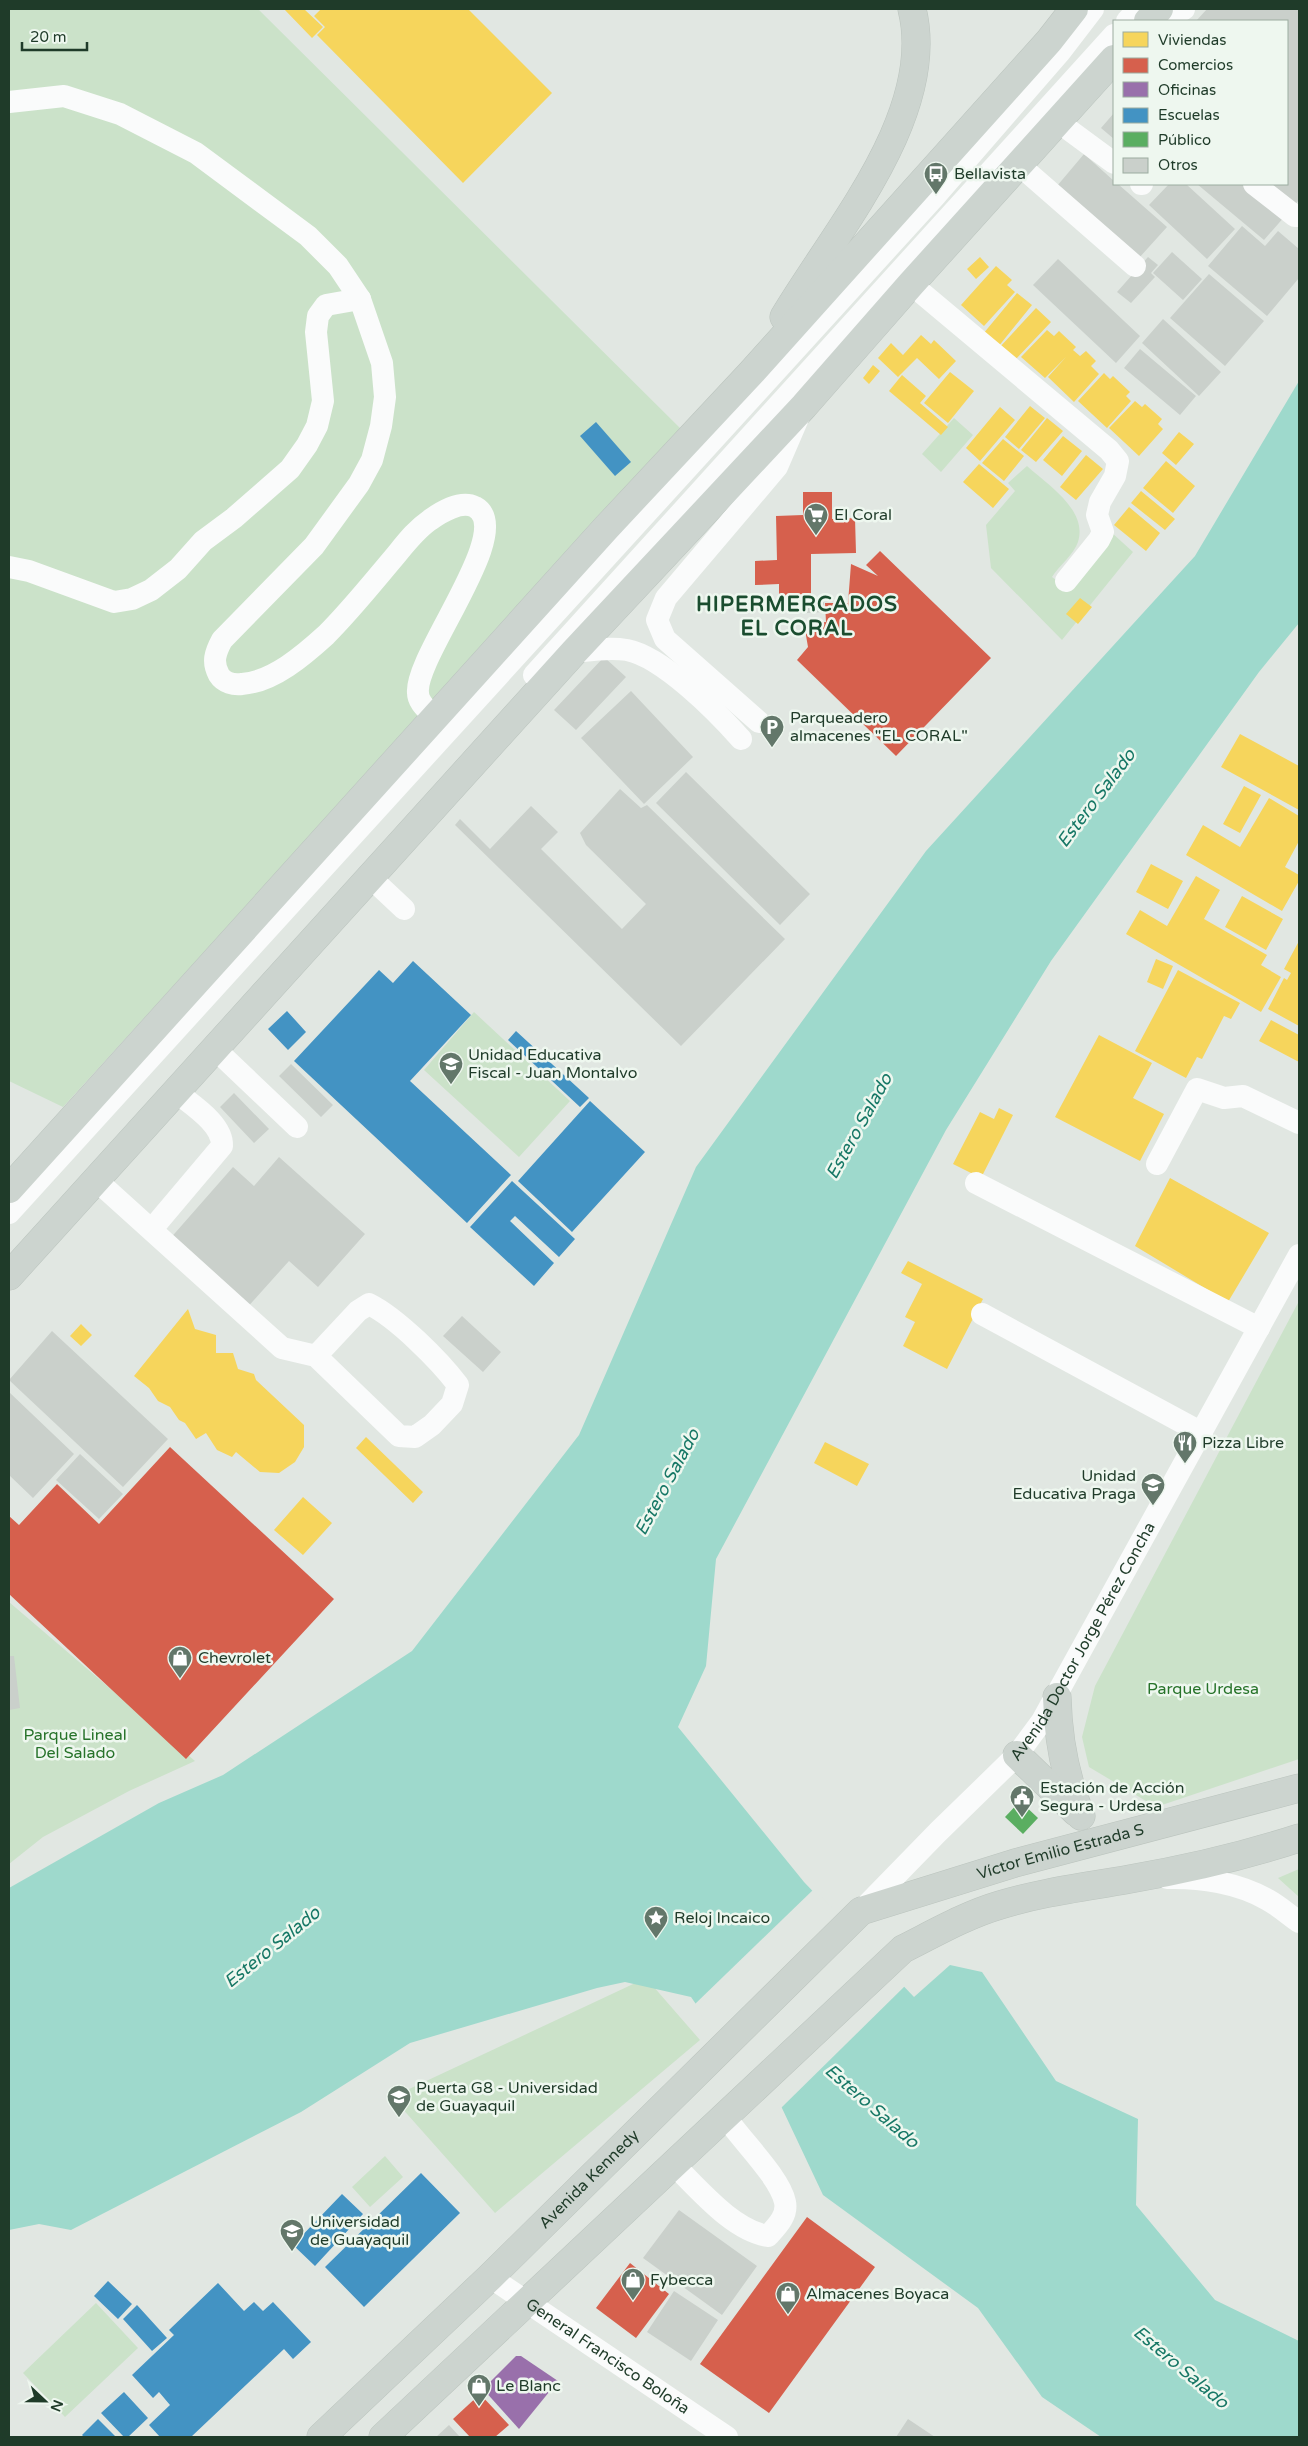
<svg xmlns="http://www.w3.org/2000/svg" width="1308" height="2446" font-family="'Varela Round',sans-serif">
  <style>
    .green { fill: #cbe2c9 }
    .water { fill: #9ed9cc }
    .pier { fill: #e1e7e2 }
    .homes { fill: #f6d55c }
    .shops { fill: #d6604d }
    .offices { fill: #9970ab }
    .schools { fill: #4393c3 }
    .public { fill: #5aae61 }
    .building { fill: #cad0cb }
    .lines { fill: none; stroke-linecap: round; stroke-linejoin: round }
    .major-casing { stroke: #bbc4be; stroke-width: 29 }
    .minor { stroke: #fafbfb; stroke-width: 22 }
    .major { stroke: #ccd4cf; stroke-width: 28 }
    .labels { text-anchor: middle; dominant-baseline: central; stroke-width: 5; stroke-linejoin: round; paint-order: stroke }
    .poi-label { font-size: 16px; fill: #1f3b29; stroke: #eef7ef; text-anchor: start }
    .street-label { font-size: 16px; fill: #1f3b29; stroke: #eef7ef }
    .park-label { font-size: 16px; fill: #27732a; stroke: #eef7ef }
    .water-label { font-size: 18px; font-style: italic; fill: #177866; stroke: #eef7ef }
    .district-label { font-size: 21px; font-weight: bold; letter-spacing: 1px; fill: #1a4d2f; stroke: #eef7ef }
  </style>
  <rect width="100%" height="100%" fill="#e1e7e2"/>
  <!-- green -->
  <path class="green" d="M9,9H258L681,429L63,1107L9,1081Z
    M954,418L973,435L941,472L922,454Z
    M1027,466C1048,485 1088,510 1078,542C1074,554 1059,566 1052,577L1064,586L1111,532L1133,552L1062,640L991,568L986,525L1015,491L1008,483Z
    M474,1012L570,1101L519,1157L424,1070Z
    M1299,1301V1759L1156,1807L1089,1767L1082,1737L1095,1686Z
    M9,1602L195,1761L129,1791L43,1837L9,1864Z
    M1299,1869V1897L1278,1878Z
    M646,1978L700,2040L495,2213L392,2097Z
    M385,2156L403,2177L370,2207L352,2187Z
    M96,2303L138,2348L65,2417L23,2373Z"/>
  <!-- water -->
  <path class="water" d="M1299,381V623L1259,672L1051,961L946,1130L716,1559L706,1666L678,1727L804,1882L914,1997L950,1965L982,1972L1056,2081L1138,2119L1136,2205L1215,2300L1299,2341V2437H1101L1042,2397L978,2308L823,2195L781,2106L714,2030L691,1997L625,1982L597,1988L410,2043L301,2112L71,2230L39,2224L9,2230V1888L159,1803L223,1775L412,1651L579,1435L696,1167L926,851L1195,556Z"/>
  <!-- pier -->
  <path class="pier" d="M814,1889L906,1985L780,2109L712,2031L694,2005Z"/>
  <!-- homes -->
  <path class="homes" d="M284,9H304L323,27L312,38Z
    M321,9H468L552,93L463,183L317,35L325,27L314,16Z
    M980,257L989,267L976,279L967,269Z
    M996,266L1012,280L1007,285L1015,292L984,326L961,305Z
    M1017,293L1032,305L998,347L983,334Z
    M1036,308L1051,322L1014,361L999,348Z
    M1047,330L1054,336L1059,331L1076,347L1073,350L1080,356L1086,351L1096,361L1091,366L1099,374L1074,402L1048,377L1066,357L1045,378L1021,357Z
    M921,335L931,344L934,340L956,361L939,379L917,358L898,377L878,358L891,343L903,355Z
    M873,365L880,371L869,384L863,378Z
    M950,372L974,391L948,423L924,403Z
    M1104,373L1110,379L1113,376L1130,392L1126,396L1131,401L1107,428L1078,401Z
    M902,375L926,396L920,403L948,427L941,435L889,391Z
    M1135,401L1142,407L1145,404L1162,419L1158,424L1163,429L1139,456L1109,428Z
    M1030,406L1045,418L1019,449L1005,437Z
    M1000,407L1015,420L980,461L966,448Z
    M1047,418L1063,431L1036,462L1021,450Z
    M1179,432L1194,444L1176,465L1162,453Z
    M1063,436L1082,451L1062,476L1043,460Z
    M1003,439L1024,456L1004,481L982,463Z
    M1086,455L1103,469L1076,500L1060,487Z
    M1166,461L1195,486L1173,513L1143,488Z
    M979,464L1009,489L993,508L963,482Z
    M1141,491L1175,519L1165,530L1131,503Z
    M1129,507L1160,533L1146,551L1114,525Z
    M1080,598L1092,607L1078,624L1066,614Z
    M1240,734L1299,766V810L1221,767Z
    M1244,786L1261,795L1240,833L1223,824Z
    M1269,798L1299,816V841L1285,867L1299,875V881L1282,911L1186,855L1203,825L1240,847Z
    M1151,864L1183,881L1168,909L1136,892Z
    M1196,876L1220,890L1204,919L1267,955L1261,965L1281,977L1261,1012L1126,934L1140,910L1167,926Z
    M1242,896L1283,919L1266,950L1225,927Z
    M1299,941V1026L1268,1009L1284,978L1287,980L1291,973L1284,969Z
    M1156,959L1173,966L1163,989L1147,982Z
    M1178,970L1240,1003L1231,1019L1224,1016L1202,1059L1197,1057L1186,1078L1135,1051Z
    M1271,1020L1299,1035V1062L1259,1041Z
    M1099,1035L1152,1063L1133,1098L1164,1114L1140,1161L1055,1117Z
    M999,1108L1013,1115L981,1178L953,1164L980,1112L994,1119Z
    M1170,1178L1269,1233L1228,1302L1135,1246Z
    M908,1261L983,1299L947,1369L903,1346L915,1322L905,1317L922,1284L901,1273Z
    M188,1309L195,1329L216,1335V1353H233L238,1369L254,1374L256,1380L304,1425V1447L295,1462L279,1473L260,1472L236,1452L232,1457L217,1450L206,1433L196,1439L185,1423L179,1420L170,1407L158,1401L149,1388L134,1376Z
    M81,1324L92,1335L81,1346L70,1336Z
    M366,1437L423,1492L413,1503L356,1448Z
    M825,1442L869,1464L857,1486L814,1463Z
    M303,1497L332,1523L303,1555L274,1530Z"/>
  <!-- shops -->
  <path class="shops" d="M803,492H832V519L855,518L856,553L811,554V597L779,598V584L755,585V561L777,560L776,516L803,515Z
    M880,551L991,658L896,756L797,660L808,647L804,624L826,622L825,603H848L851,564L878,576L866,565Z
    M170,1447L334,1599L186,1759L9,1594V1516L19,1525L57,1484L99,1524Z
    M807,2217L875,2267L769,2413L700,2364Z
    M630,2263L669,2294L636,2338L596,2308Z
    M480,2394L509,2425L495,2437H470L453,2419Z"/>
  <!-- offices -->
  <path class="offices" d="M516,2356H521L558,2381L519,2429L483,2389Z"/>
  <!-- schools -->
  <path class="schools" d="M596,422L631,462L615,476L580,436Z
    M413,961L471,1015L410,1081L511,1175L467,1223L294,1061L379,970L393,983Z
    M287,1011L306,1032L288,1050L268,1029Z
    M516,1031L589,1098L580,1107L508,1040Z
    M590,1101L645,1152L572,1232L518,1181Z
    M512,1181L575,1239L559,1257L515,1216L510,1221L554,1263L534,1286L470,1227Z
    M421,2173L460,2213L364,2307L325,2267Z
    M342,2194L363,2214L315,2266L293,2245Z
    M108,2281L132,2304L118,2319L94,2296Z
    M218,2283L244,2311L254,2302L263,2311L273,2302L311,2342L293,2359L284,2349L191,2437H160L149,2425L170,2405L159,2392L153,2398L132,2375L174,2335L169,2330Z
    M137,2305L167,2338L152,2351L123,2319Z
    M124,2392L148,2418L128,2437H124L101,2413Z
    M98,2419L116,2437H84L82,2435Z"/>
  <!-- public -->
  <path class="public" d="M1020,1801L1038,1818L1023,1834L1005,1817Z"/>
  <!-- building -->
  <path class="building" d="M1207,9H1299V200L1264,240L1197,184H1287V21H1196Z
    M1114,113V139L1101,128Z
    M1084,154L1114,181V184H1118L1167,227L1139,258L1057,186Z
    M1169,184H1186L1235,229L1207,259L1149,205Z
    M1242,226L1265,246L1278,231L1299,249V278L1267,316L1208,266Z
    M1172,252L1202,279L1183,300L1153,273Z
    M1148,257L1158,265L1151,273L1155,277L1131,303L1117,292Z
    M1058,259L1140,336L1116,363L1033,285Z
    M1209,274L1264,321L1225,366L1170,318Z
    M1163,319L1221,372L1199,396L1142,343Z
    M1140,349L1196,396L1180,415L1124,368Z
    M824,602V612L807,613L806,603Z
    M604,657L626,677L576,730L554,710Z
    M631,691L693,757L644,804L581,738Z
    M686,772L810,894L780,925L656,803Z
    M620,789L641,808L647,805L785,939L681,1046L455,825L460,819L490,849L531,806L558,832L541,849L622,929L646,904L586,845L580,833Z
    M291,1064L333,1105L321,1117L279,1076Z
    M234,1093L269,1129L254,1143L220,1107Z
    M279,1157L365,1234L318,1287L289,1261L245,1310L168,1241L233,1167L254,1186Z
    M462,1316L501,1352L483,1372L443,1336Z
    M52,1331L168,1439L123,1487L9,1380Z
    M9,1392L74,1454L33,1498L9,1475Z
    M80,1454L123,1494L99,1519L56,1480Z
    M9,1656H14L20,1708L9,1710Z
    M679,2210L757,2266L722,2315L643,2258Z
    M674,2291L718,2320L691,2361L647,2332Z
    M908,2419L935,2437H896Z
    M449,2425L460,2437H436Z"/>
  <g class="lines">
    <defs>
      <g id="major">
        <path d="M1148,21L1159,9"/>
        <path d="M784,317C835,231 938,114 912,9"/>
        <path d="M9,1189L606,528L751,373L1049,41L1074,9"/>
        <path d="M9,1276L574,652L804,406L911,284L1114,59"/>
        <path d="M1057,1697C1058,1740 1065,1777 1081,1816"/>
        <path d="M1017,1755L1076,1812"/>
        <path id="s3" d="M321,2437L490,2277L861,1911L1015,1863L1299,1788"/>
        <path d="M383,2437L903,1949C935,1933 966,1915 1000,1905C1042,1892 1086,1887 1130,1879C1188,1869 1244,1856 1299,1838"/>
      </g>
    </defs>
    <!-- major casing -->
    <use href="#major" class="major-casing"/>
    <!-- minor -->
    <g class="minor">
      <path d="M1127,21L1138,9"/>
      <path d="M1165,21L1184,9"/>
      <path d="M9,102L64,96L120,114L196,153L308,236L338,266L360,299L382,363L385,397L381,426L372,460L359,484L314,546L222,640C215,653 212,662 219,675C224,683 234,685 242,684C273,682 304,655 326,635C349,612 370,586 391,561C403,547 414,531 430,520C441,512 461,500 475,507C517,530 414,656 418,693C418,703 428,710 434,717"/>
      <path d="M1057,121L1114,163"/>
      <path d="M1018,164L1135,266"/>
      <path d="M1141,184H1142"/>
      <path d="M1254,184L1295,216H1299"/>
      <path d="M911,284L1109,450L1118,461L1115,476L1100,502L1097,515L1103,532L1099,540L1066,581"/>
      <path d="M9,567L29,571L114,602L132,599L151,590L178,569L203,541L234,518L290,469L307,445L317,426L323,401L316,332L318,316L326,305L360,299"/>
      <path d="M574,652C592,650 609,647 627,650C663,657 717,712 741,739"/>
      <path d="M534,675L1114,35"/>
      <path d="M759,722L665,639L657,620L666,598L777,467L799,416"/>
      <path d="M371,878L404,909"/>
      <path d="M215,1049L297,1127"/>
      <path d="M1157,1164L1197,1089L1224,1098L1243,1096L1299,1123"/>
      <path d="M96,1180L282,1348L316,1356L399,1436L415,1437L432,1425L452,1404L458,1385C439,1360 397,1318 369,1304L358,1311L316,1356"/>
      <path d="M976,1183L1259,1328"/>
      <path d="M9,1213L936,195L1060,52L1093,9"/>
      <path d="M152,1229L222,1146C223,1124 192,1105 176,1092"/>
      <path d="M982,1314L1202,1433"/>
      <path d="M1167,1878C1200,1877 1239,1883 1268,1900C1279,1906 1289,1915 1299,1922"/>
      <path id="s1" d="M861,1911L938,1832L1017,1755L1042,1721L1299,1255"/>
      <path d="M673,2164C699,2189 732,2230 768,2236C776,2227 788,2216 785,2202C780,2177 740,2139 725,2116"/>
      <path id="s2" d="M490,2277L727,2437"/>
    </g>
    <!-- major -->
    <use href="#major" class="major"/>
  </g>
  <!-- icons -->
  <defs>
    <symbol id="bus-pin" viewBox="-11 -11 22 30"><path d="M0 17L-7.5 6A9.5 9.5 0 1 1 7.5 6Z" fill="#63776a" stroke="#eef7ef"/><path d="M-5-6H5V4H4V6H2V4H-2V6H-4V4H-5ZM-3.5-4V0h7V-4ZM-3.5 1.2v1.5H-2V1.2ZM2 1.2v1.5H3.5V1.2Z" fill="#fff"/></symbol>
    <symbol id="supermarket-pin" viewBox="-11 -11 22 30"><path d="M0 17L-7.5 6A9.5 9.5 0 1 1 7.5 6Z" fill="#63776a" stroke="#eef7ef"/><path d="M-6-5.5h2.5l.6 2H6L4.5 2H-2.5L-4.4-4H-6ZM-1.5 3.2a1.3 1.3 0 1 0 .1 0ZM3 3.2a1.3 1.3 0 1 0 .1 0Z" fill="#fff"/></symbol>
    <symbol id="parking-pin" viewBox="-11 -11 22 30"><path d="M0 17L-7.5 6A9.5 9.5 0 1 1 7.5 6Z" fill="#63776a" stroke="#eef7ef"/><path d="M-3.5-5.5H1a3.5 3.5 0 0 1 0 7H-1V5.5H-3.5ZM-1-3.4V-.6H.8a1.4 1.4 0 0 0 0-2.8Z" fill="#fff"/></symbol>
    <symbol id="school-pin" viewBox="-11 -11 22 30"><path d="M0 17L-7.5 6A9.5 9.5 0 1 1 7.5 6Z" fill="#63776a" stroke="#eef7ef"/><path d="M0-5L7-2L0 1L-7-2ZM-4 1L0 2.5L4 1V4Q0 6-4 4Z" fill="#fff"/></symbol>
    <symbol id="restaurant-pin" viewBox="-11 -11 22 30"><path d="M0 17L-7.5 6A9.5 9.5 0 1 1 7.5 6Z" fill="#63776a" stroke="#eef7ef"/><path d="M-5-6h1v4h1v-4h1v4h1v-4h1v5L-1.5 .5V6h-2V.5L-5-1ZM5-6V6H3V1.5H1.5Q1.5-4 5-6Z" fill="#fff"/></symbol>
    <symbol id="shop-pin" viewBox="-11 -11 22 30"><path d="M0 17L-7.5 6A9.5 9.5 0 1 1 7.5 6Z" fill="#63776a" stroke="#eef7ef"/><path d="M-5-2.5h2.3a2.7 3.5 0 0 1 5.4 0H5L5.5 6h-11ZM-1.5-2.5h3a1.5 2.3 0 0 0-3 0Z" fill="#fff"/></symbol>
    <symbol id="civic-pin" viewBox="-11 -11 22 30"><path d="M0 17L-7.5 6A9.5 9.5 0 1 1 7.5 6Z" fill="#63776a" stroke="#eef7ef"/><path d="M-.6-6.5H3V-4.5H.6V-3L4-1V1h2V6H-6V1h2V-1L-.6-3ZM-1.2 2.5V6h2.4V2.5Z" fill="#fff"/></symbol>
    <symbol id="sight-pin" viewBox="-11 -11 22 30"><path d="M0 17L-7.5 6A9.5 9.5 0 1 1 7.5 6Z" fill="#63776a" stroke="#eef7ef"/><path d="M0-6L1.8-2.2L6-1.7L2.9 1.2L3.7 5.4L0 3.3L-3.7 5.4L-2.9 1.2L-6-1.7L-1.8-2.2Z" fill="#fff"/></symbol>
    <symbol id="university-pin" viewBox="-11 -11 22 30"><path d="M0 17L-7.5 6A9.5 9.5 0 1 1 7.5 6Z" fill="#63776a" stroke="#eef7ef"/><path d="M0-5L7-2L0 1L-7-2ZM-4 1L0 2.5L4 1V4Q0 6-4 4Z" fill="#fff"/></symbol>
  </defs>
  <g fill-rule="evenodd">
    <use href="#bus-pin" x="922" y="160" width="28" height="38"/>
    <use href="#supermarket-pin" x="802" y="501" width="28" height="38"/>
    <use href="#parking-pin" x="758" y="713" width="28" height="38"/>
    <use href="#school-pin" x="437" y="1050" width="28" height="38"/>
    <use href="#restaurant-pin" x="1171" y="1429" width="28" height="38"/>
    <use href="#school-pin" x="1139" y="1471" width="28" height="38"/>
    <use href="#shop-pin" x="166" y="1644" width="28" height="38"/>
    <use href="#civic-pin" x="1008" y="1783" width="28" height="38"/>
    <use href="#sight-pin" x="642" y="1904" width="28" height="38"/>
    <use href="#university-pin" x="385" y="2083" width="28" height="38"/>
    <use href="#university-pin" x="278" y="2217" width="28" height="38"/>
    <use href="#shop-pin" x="619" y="2266" width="28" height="38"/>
    <use href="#shop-pin" x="774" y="2280" width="28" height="38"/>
    <use href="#shop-pin" x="465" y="2372" width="28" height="38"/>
  </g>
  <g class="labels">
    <!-- poi labels -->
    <g class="poi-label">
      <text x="954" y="174">Bellavista</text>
      <text x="834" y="515">El Coral</text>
      <text x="790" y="718">Parqueadero<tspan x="790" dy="18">almacenes "EL CORAL"</tspan></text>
      <text x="468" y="1055">Unidad Educativa<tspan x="468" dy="18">Fiscal - Juan Montalvo</tspan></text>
      <text x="1202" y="1443">Pizza Libre</text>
      <text x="1136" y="1476" text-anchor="end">Unidad<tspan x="1136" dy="18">Educativa Praga</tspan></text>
      <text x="198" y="1658">Chevrolet</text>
      <text x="1040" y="1788">Estación de Acción<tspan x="1040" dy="18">Segura - Urdesa</tspan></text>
      <text x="674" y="1918">Reloj Incaico</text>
      <text x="416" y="2088">Puerta G8 - Universidad<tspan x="416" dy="18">de Guayaquil</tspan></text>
      <text x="310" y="2222">Universidad<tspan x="310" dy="18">de Guayaquil</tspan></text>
      <text x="650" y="2280">Fybecca</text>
      <text x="806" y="2294">Almacenes Boyaca</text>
      <text x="496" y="2386">Le Blanc</text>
    </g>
    <!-- street labels -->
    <g class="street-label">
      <text stroke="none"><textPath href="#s1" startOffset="352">Avenida Doctor Jorge Pérez Concha</textPath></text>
      <text stroke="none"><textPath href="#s3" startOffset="962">Víctor Emilio Estrada S</textPath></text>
      <text stroke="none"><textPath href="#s3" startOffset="372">Avenida Kennedy</textPath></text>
      <text stroke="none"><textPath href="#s2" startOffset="142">General Francisco Boloña</textPath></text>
    </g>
    <!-- park labels -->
    <g class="park-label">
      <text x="1203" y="1689">Parque Urdesa</text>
      <text x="75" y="1735">Parque Lineal<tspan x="75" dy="18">Del Salado</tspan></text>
    </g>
    <!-- water labels -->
    <g class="water-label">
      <text transform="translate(1096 798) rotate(-53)">Estero Salado</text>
      <text transform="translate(859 1126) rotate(-61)">Estero Salado</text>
      <text transform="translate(667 1482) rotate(-62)">Estero Salado</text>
      <text transform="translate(272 1947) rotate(-39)">Estero Salado</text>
      <text transform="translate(872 2106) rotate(41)">Estero Salado</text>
      <text transform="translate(1181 2367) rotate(40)">Estero Salado</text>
    </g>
    <!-- district labels -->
    <g class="district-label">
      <text x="797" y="604">HIPERMERCADOS<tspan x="797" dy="24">EL CORAL</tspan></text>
    </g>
  </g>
  <!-- border -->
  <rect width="1308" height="2446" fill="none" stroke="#1f3b29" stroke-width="20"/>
  <!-- legend -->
  <rect x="1113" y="20" width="175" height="165" fill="#eef7ef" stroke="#9baca0"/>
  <rect x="1123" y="32" width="25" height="15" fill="#f6d55c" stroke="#9baca0"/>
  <text x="1158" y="45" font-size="15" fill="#1f3b29">Viviendas</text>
  <rect x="1123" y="58" width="25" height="15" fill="#d6604d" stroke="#9baca0"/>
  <text x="1158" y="70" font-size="15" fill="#1f3b29">Comercios</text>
  <rect x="1123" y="82" width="25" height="15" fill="#9970ab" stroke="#9baca0"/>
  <text x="1158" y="95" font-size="15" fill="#1f3b29">Oficinas</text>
  <rect x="1123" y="108" width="25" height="15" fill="#4393c3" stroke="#9baca0"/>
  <text x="1158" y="120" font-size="15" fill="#1f3b29">Escuelas</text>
  <rect x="1123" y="132" width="25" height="15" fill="#5aae61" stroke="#9baca0"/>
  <text x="1158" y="145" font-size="15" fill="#1f3b29">Público</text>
  <rect x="1123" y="158" width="25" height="15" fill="#cad0cb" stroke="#9baca0"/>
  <text x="1158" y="170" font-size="15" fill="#1f3b29">Otros</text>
  <!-- north arrow -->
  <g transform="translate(45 2401) rotate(112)" stroke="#eef7ef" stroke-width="4" paint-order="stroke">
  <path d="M0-4L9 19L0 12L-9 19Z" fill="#1f3b29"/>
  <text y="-8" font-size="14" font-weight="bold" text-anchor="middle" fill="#1f3b29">N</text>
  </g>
  <!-- scale -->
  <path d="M22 42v8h65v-8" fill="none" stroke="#1f3b29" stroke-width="2.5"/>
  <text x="30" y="42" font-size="15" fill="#1f3b29" stroke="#eef7ef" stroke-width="4" paint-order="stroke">20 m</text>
</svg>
